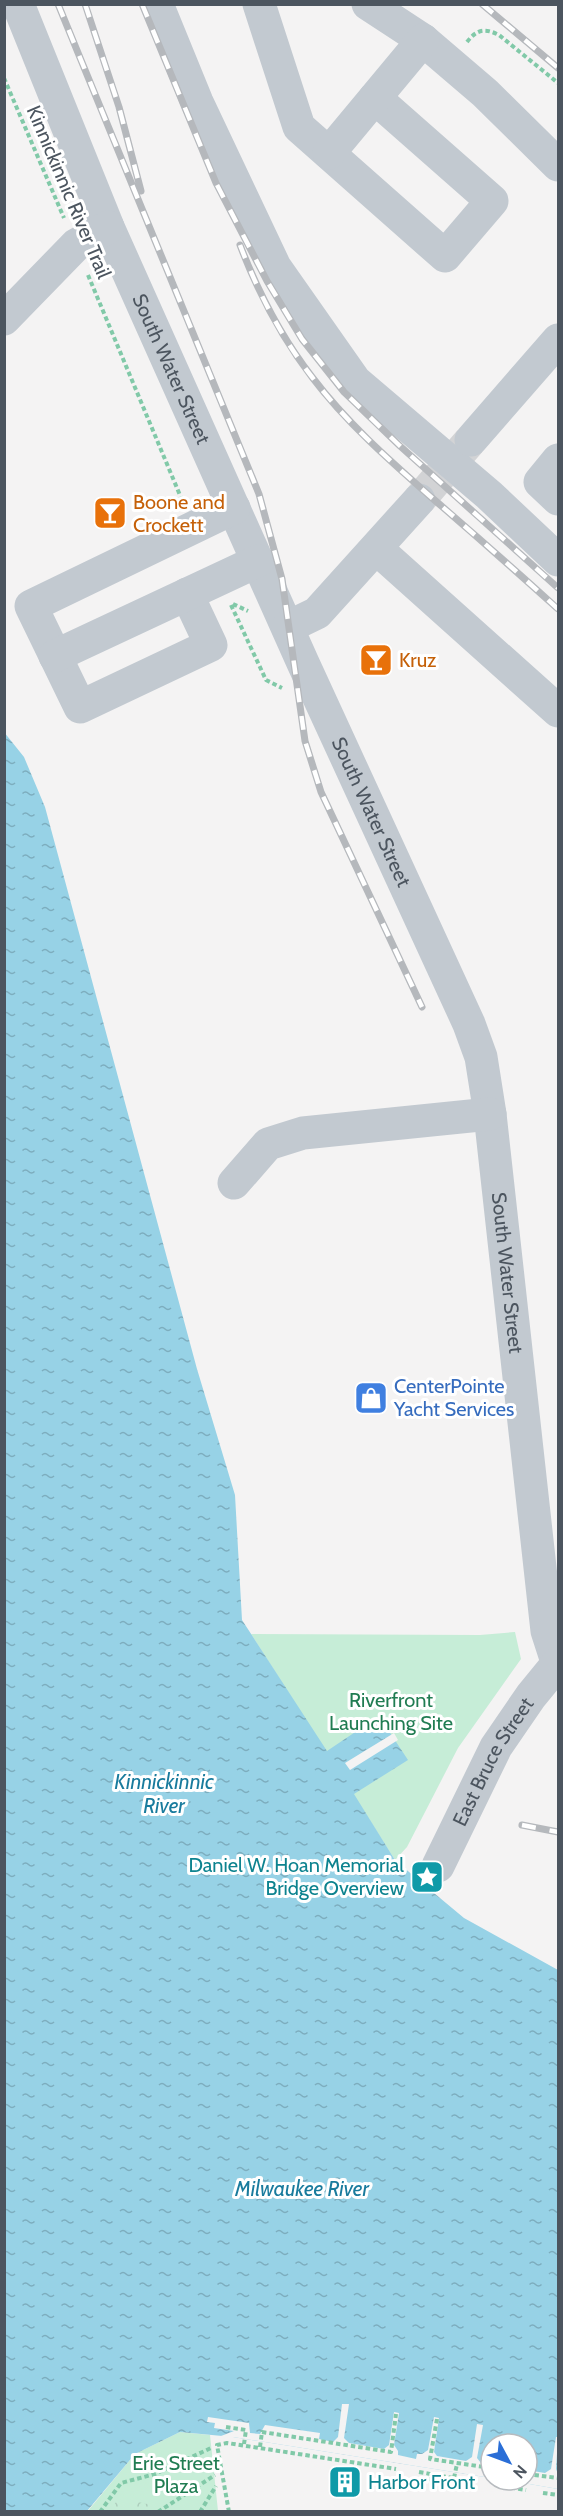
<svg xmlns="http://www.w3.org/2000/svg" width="563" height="2516" font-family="Cabin,sans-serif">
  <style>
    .green { fill: #c6edd7 }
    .forest { fill: url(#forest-crowns) }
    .water { fill: url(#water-ripples) }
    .pier { fill: #f4f3f3 }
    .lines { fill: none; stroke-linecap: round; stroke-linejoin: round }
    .minor-tunnel { stroke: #d2d3d5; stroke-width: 33; stroke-dasharray: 33 16; stroke-linecap: butt }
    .path { stroke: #81c9a8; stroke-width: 4; stroke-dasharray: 4.5 3; stroke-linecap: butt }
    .minor { stroke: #c2c9d0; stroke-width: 33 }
    .rail-casing { stroke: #b5b8bc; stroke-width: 7 }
    .rail { stroke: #fff; stroke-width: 4.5; stroke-dasharray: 14; stroke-linecap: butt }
    .labels { text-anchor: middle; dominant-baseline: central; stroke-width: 6; stroke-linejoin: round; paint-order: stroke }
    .street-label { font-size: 20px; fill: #4c555f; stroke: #fff }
    .food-label { font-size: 20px; fill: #c56008; stroke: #fff; text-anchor: start }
    .shop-label { font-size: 20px; fill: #366cbe; stroke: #fff; text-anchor: start }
    .park-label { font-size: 20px; fill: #207c52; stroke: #fff }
    .culture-label { font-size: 20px; fill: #0d838f; stroke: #fff; text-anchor: end }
    .water-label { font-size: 21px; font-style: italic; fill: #197b9d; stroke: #fff }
  </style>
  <defs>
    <pattern id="forest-crowns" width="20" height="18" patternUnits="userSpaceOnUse" patternTransform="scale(1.5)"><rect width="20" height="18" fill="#c6edd7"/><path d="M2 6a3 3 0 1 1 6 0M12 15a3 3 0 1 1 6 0" fill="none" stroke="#accdbb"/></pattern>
    <pattern id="water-ripples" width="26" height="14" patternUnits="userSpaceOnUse" patternTransform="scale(1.5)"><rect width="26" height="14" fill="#97d2e6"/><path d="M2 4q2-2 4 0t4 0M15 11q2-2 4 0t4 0" fill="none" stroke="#7dadbe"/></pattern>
  </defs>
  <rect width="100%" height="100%" fill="#f4f3f3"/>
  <!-- green -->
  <path class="green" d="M515,1632L521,1659L458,1748L407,1847L395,1860L251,1634L480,1635Z
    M180,2432L210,2435L218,2511L87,2512L135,2454Z"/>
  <!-- forest -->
  <path class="forest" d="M158,2498L162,2505L159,2511H110L116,2502H126V2499L146,2504Z"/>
  <!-- water -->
  <path class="water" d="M4,732L24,757L45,807L197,1369L235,1495L242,1620L327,1751L379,1716L408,1760L354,1794L395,1860L422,1883L464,1918L558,1970V2489L507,2480H527V2444H491V2478L233,2437L180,2432L135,2454L87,2511H5Z"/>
  <!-- pier -->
  <path class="pier" d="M394,1733L398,1740L350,1770L345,1763Z
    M342,2404H349L344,2438L349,2443L384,2449L389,2445L394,2412L399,2413L394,2445L398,2451V2455L416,2459L417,2454H422L428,2450L434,2417L439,2418L434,2452L437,2456L466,2461L472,2457L477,2424L483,2425L477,2458L481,2463L491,2465V2478L233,2437L221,2439V2436L234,2431L214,2428L215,2423L207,2422L208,2417L249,2423L250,2433L260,2434L265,2425L320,2433L319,2439L333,2442L338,2437Z
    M556,2437H558L556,2469L558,2474V2489L507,2480H527V2470L545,2473L551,2469Z"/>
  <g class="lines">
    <!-- minor-tunnel -->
    <path class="minor-tunnel" d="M419,500L470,441"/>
    <!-- path -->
    <path class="path" d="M467,42C477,29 485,28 499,35L558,83
      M4,78L64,218
      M88,275L182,500
      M233,604L248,611
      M231,605L266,680L282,688
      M437,2419L430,2459L491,2468
      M226,2427L246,2430L244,2444
      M260,2447L262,2432L391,2452L396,2414
      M419,2472L475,2482
      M527,2474L558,2478
      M454,2478L457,2464
      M429,2479L448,2482
      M496,2485L526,2490
      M543,2493L558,2495
      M100,2512L121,2483L155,2474L211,2448
      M158,2512L215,2475
      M200,2512L216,2486
      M229,2512L217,2445L227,2443L396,2469"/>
    <!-- minor -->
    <g class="minor">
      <path id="s1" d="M18,4L108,227L303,663L469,1024L481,1057L490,1114L547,1631L558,1665"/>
      <path d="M157,4L197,102L275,267L355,381L489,495L558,560"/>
      <path d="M259,4L299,127L445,256L492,201L375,98"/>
      <path d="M368,4L423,40L485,93L558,165"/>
      <path d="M329,153L423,40"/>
      <path d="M4,319L76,245L108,227"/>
      <path d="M471,440L558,340"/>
      <path d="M558,460L540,482L558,499"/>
      <path d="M377,549L558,711"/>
      <path d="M187,594L211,645L80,707L31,606L234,508"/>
      <path d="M288,627L317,613L419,500"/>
      <path d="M55,656L258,561"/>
      <path d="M234,1183L268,1144L303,1133L490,1114"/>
      <path id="s2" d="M438,1866L496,1747L531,1696L558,1663"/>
    </g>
    <defs>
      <path id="rail" d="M58,4L259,494L282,579L305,741L321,792L422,1007
        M85,4L119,107L141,191
        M142,4L216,183L267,281L302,339L344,392L400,446L558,588
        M482,4L558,68
        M240,245C258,292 281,337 312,377C346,422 389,460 431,497C474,534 516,571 558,609
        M522,1825L558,1832"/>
    </defs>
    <!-- rail casing -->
    <use href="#rail" class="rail-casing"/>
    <!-- rail -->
    <use href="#rail" class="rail"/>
  </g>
  <!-- icons -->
  <defs>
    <symbol id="bar-square" viewBox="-11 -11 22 22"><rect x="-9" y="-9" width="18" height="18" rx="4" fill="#e8710a" stroke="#fff"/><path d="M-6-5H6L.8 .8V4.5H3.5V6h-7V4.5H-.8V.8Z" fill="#fff"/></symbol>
    <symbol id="shop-square" viewBox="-11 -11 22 22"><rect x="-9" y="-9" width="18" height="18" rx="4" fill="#3f7fe0" stroke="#fff"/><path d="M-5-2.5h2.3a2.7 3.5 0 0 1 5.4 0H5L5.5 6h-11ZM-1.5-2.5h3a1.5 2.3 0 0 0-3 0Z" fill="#fff"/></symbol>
    <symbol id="sight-square" viewBox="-11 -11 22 22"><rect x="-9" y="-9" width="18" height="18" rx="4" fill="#0f9aa8" stroke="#fff"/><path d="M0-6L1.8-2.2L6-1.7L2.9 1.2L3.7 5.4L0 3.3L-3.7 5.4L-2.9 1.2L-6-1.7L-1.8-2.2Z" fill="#fff"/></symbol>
    <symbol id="building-square" viewBox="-11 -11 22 22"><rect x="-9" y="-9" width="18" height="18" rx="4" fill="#0f9aa8" stroke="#fff"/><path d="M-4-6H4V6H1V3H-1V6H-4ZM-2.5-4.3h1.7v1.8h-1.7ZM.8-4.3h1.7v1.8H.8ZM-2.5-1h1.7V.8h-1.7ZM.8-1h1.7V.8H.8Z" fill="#fff"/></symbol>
  </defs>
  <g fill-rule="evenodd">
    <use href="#bar-square" x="91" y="494" width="38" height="38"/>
    <use href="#bar-square" x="357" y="641" width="38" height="38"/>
    <use href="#shop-square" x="352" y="1379" width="38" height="38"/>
    <use href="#sight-square" x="408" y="1858" width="38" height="38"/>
    <use href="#building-square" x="326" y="2463" width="38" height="38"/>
  </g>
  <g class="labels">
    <!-- street labels -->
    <g class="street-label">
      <text transform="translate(69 192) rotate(67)">Kinnickinnic River Trail</text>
      <text stroke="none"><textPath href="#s1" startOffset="396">South Water Street</textPath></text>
      <text stroke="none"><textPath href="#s1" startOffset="882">South Water Street</textPath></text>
      <text stroke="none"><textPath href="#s1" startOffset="1368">South Water Street</textPath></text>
      <text stroke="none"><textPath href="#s2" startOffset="118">East Bruce Street</textPath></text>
    </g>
    <!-- food labels -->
    <g class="food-label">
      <text x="133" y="502">Boone and<tspan x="133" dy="23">Crockett</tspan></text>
      <text x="399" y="660">Kruz</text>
    </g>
    <!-- shop labels -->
    <g class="shop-label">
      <text x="394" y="1386">CenterPointe<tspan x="394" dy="23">Yacht Services</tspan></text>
    </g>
    <!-- park labels -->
    <g class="park-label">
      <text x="391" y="1700">Riverfront<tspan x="391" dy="23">Launching Site</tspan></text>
      <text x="176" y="2463">Erie Street<tspan x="176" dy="23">Plaza</tspan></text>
    </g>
    <!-- culture labels -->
    <g class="culture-label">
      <text x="404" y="1865">Daniel W. Hoan Memorial<tspan x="404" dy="23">Bridge Overview</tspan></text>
      <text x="368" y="2482" text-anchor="start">Harbor Front</text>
    </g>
    <!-- water labels -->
    <g class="water-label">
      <text x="164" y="1781">Kinnickinnic<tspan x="164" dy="24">River</tspan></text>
      <text x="302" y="2188">Milwaukee River</text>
    </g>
  </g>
  <!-- border -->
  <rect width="563" height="2516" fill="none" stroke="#4c555f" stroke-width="12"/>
  <!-- north arrow -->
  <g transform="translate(509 2462) rotate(131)"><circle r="28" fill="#ffffff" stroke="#b7bbbf" stroke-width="1.5"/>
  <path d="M0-4.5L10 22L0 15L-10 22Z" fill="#2a6ed7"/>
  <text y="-9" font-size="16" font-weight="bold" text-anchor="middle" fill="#4c555f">N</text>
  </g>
</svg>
